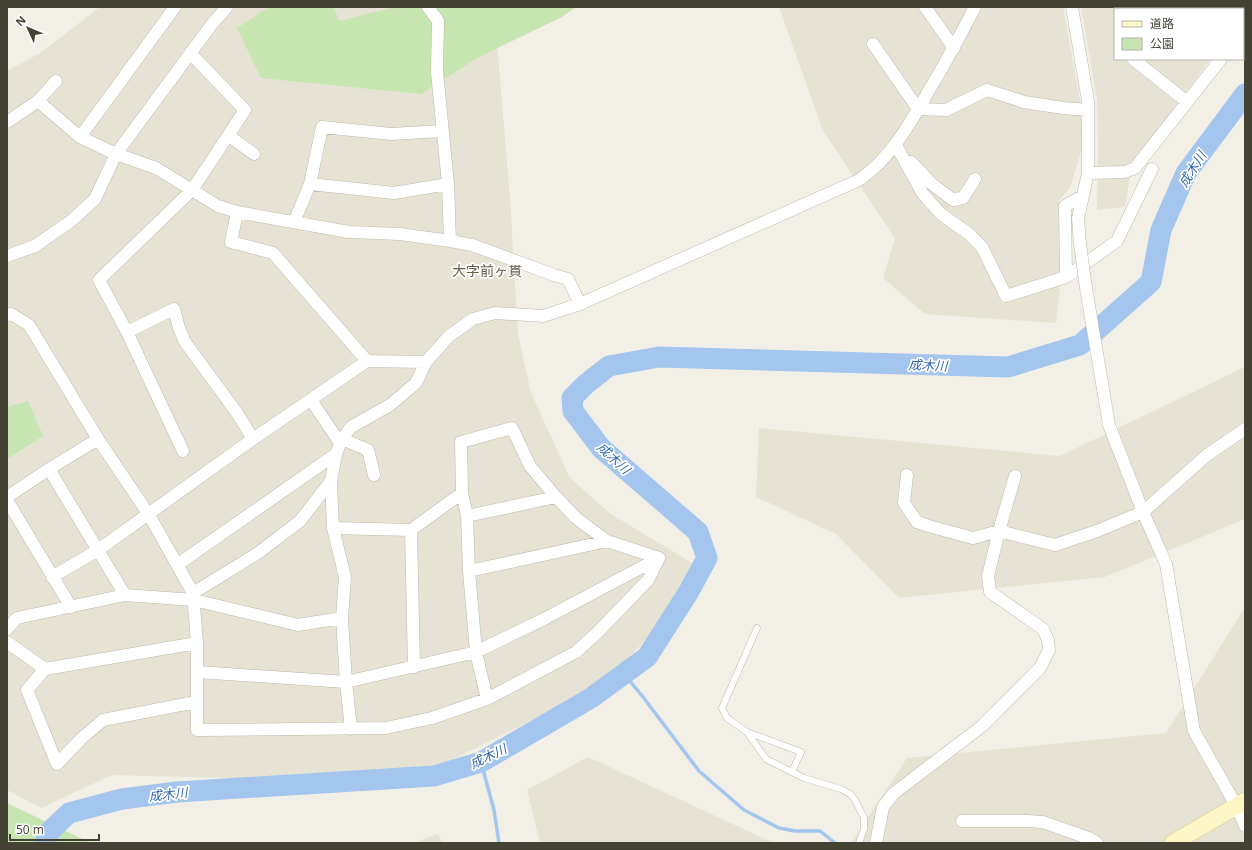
<svg xmlns="http://www.w3.org/2000/svg" width="1252" height="850" font-family="'Open Sans','Noto Sans JP',sans-serif">
  <style>
    .residential { fill: #e6e3d4 }
    .green { fill: #c6e5b0 }
    .lines { fill: none; stroke-linecap: round; stroke-linejoin: round }
    .stream { stroke: #a4c5ed; stroke-width: 3.5 }
    .river { stroke: #a4c5ed; stroke-width: 21 }
    .lane-casing { stroke: #bdb9a9; stroke-width: 7 }
    .street-casing { stroke: #bdb9a9; stroke-width: 13 }
    .secondary-casing { stroke: #d0c997; stroke-width: 18 }
    .lane { stroke: #fff; stroke-width: 6 }
    .street { stroke: #fff; stroke-width: 12 }
    .secondary { stroke: #fcf6c6; stroke-width: 17 }
    .street-bridge-casing { stroke: #bdb9a9; stroke-width: 13; stroke-linecap: butt }
    .street-bridge { stroke: #fff; stroke-width: 12 }
    .labels { text-anchor: middle; dominant-baseline: central; stroke-width: 3.5; stroke-linejoin: round; paint-order: stroke }
    .water-label { font-size: 13px; font-style: italic; fill: #3369ac; stroke: #fff }
    .quarter-label { font-size: 14px; fill: #67604d; stroke: #fff }
  </style>
  <rect width="100%" height="100%" fill="#f2f0e6"/>
  <!-- residential -->
  <path class="residential" d="M100,7H494L510,198L518,334L531,393L570,478L611,514L710,574L601,686L405,783L112,775L41,808L7,790V71L40,53Z
    M779,7H1063L1081,105L1082,148L1071,186L1059,201L1061,278L1056,323L925,314L883,278L895,238L823,131Z
    M1081,7H1245V14L1243,16V9H1115V59H1211L1132,164L1125,207L1097,210L1098,147L1097,99Z
    M1245,367V519L1105,577L899,598L836,534L756,497L759,428L1060,456Z
    M1245,607V843H851L907,758L1166,733Z
    M588,757L774,843H540L527,790Z
    M438,833L442,843H416Z"/>
  <!-- green -->
  <path class="green" d="M269,7H334L339,21L395,7H576L562,17L477,58L421,94L261,78L237,28Z
    M28,401L43,436L7,459V407Z
    M7,803L91,843H7Z"/>
  <g class="lines">
    <!-- stream -->
    <path class="stream" d="M624,674L643,697L699,771L744,810L779,828L795,831H820L835,843
      M481,762L494,810L499,843"/>
    <!-- river -->
    <path class="river" d="M45,843L50,831L69,813L122,799L177,792L434,776L481,762L591,698L647,657L688,593L707,558L698,532L601,448L573,411L572,398L586,384L609,366L659,357L1008,367L1080,345L1151,282L1161,230L1186,173L1245,94"/>
    <defs>
      <path id="lane" d="M757,628L722,708L727,718L747,732L766,759L804,778L841,789L850,794L855,800L864,818V829L859,843
        M747,732L801,752L792,772"/>
      <path id="street" d="M428,7L438,21L437,72L448,184L450,241
        M925,7L954,48
        M1072,7L1088,101V173L1078,218L1080,244
        M1221,7L1224,9
        M1166,9L1167,7
        M1243,31L1245,29
        M873,44L918,109L946,110L987,90L1024,102L1063,108L1088,110
        M1133,59L1187,102
        M56,81L38,101L80,137L116,154L156,168L218,206L237,212L349,232L400,234L450,241L472,245L554,275L568,279L580,304
        M7,122L38,101
        M229,136L254,154
        M80,137L175,7
        M896,145L923,194L941,214L969,234L982,247L1006,296L1066,277L1065,206L1083,196
        M911,162L932,184L953,200L963,198L975,179
        M1088,173L1125,172L1135,168L1221,59
        M310,184L394,193L448,184
        M237,212L231,242L273,253L367,361
        M294,222L310,184L322,127L391,134L442,131
        M7,256L35,246L71,221L95,199L116,154L212,24L227,7
        M1066,277L1117,241L1152,169
        M7,315L11,314L29,325L98,439L149,515L193,593L197,643V730L386,728L432,718L487,699L576,652L598,632L648,580L659,558
        M127,332L174,309L179,328L185,342L237,413L253,439
        M1104,395L1109,425L1143,512L1166,564L1194,731L1237,807L1245,826
        M311,400L340,443
        M342,439L368,450L374,475
        M183,451L127,332L99,280L192,190L245,110L190,53
        M49,469L125,595
        M907,475L904,503L917,522L932,527L973,538L999,531L1055,545L1097,531L1143,512L1207,455L1245,429
        M7,497L49,469L98,439
        M7,500L71,607
        M467,516L556,497
        M333,528L411,530L462,493
        M411,530L414,667
        M177,565L336,454
        M469,571L607,541
        M52,577L98,550L253,439L367,361L426,362
        M193,593L258,553L300,521L331,481
        M7,629L17,618L125,595L194,600L298,625L342,618
        M7,642L45,669
        M198,672L346,682L476,652L544,619L659,558
        M487,699L476,652L469,571L467,516L462,493L461,442L512,428L530,466L556,497L576,518L607,541L659,558
        M196,702L103,720L82,738L57,764L27,690L45,669L197,643
        M351,729L346,682L342,618L345,577L333,528L331,481L336,454L342,439L351,427L390,405L416,383L426,362L449,336L473,319L495,313L543,316L580,304L859,180C890,159 910,124 928,92C945,64 960,36 975,7
        M962,821H1027L1043,822L1091,839L1097,843
        M876,843L883,807L893,794L982,726L1040,668L1049,650L1048,640L1043,629L990,592L988,576L999,531L1015,476"/>
      <path id="secondary" d="M1173,843L1245,801"/>
    </defs>
    <!-- lane casing -->
    <use href="#lane" class="lane-casing"/>
    <!-- street casing -->
    <use href="#street" class="street-casing"/>
    <!-- secondary casing -->
    <use href="#secondary" class="secondary-casing"/>
    <!-- lane -->
    <use href="#lane" class="lane"/>
    <!-- street -->
    <use href="#street" class="street"/>
    <!-- secondary -->
    <use href="#secondary" class="secondary"/>
    <defs>
      <path id="street-bridge" d="M1080,244L1086,288L1104,395"/>
    </defs>
    <!-- street-bridge casing -->
    <use href="#street-bridge" class="street-bridge-casing"/>
    <!-- street-bridge -->
    <use href="#street-bridge" class="street-bridge"/>
  </g>
  <g class="labels">
    <!-- water labels -->
    <g class="water-label">
      <text transform="translate(1192 169) rotate(-58)">成木川</text>
      <text transform="translate(928 365) rotate(2)">成木川</text>
      <text transform="translate(614 458) rotate(43)">成木川</text>
      <text transform="translate(488 756) rotate(-26)">成木川</text>
      <text transform="translate(168 794) rotate(-6)">成木川</text>
    </g>
    <!-- quarter labels -->
    <g class="quarter-label">
      <text x="487" y="270">大字前ヶ貫</text>
    </g>
  </g>
  <!-- border -->
  <rect width="1252" height="850" fill="none" stroke="#444135" stroke-width="16"/>
  <!-- legend -->
  <rect x="1114" y="8" width="130" height="52" fill="#ffffff" stroke="#b4b3ae"/>
  <rect x="1122" y="21" width="20" height="6" fill="#fcf6c6" stroke="#b4b3ae"/>
  <text x="1150" y="28" font-size="12" fill="#444135">道路</text>
  <rect x="1122" y="38" width="20" height="12" fill="#c6e5b0" stroke="#b4b3ae"/>
  <text x="1150" y="48" font-size="12" fill="#444135">公園</text>
  <!-- north arrow -->
  <g transform="translate(28 28) rotate(314)" stroke="#ffffff" stroke-width="3" paint-order="stroke">
  <path d="M0-3L7 15L0 10L-7 15Z" fill="#444135"/>
  <text y="-6" font-size="11" font-weight="bold" text-anchor="middle" fill="#444135">N</text>
  </g>
  <!-- scale -->
  <path d="M10 834v6h89v-6" fill="none" stroke="#444135" stroke-width="2"/>
  <text x="16" y="834" font-size="12" fill="#444135" stroke="#ffffff" stroke-width="3" paint-order="stroke">50 m</text>
</svg>
